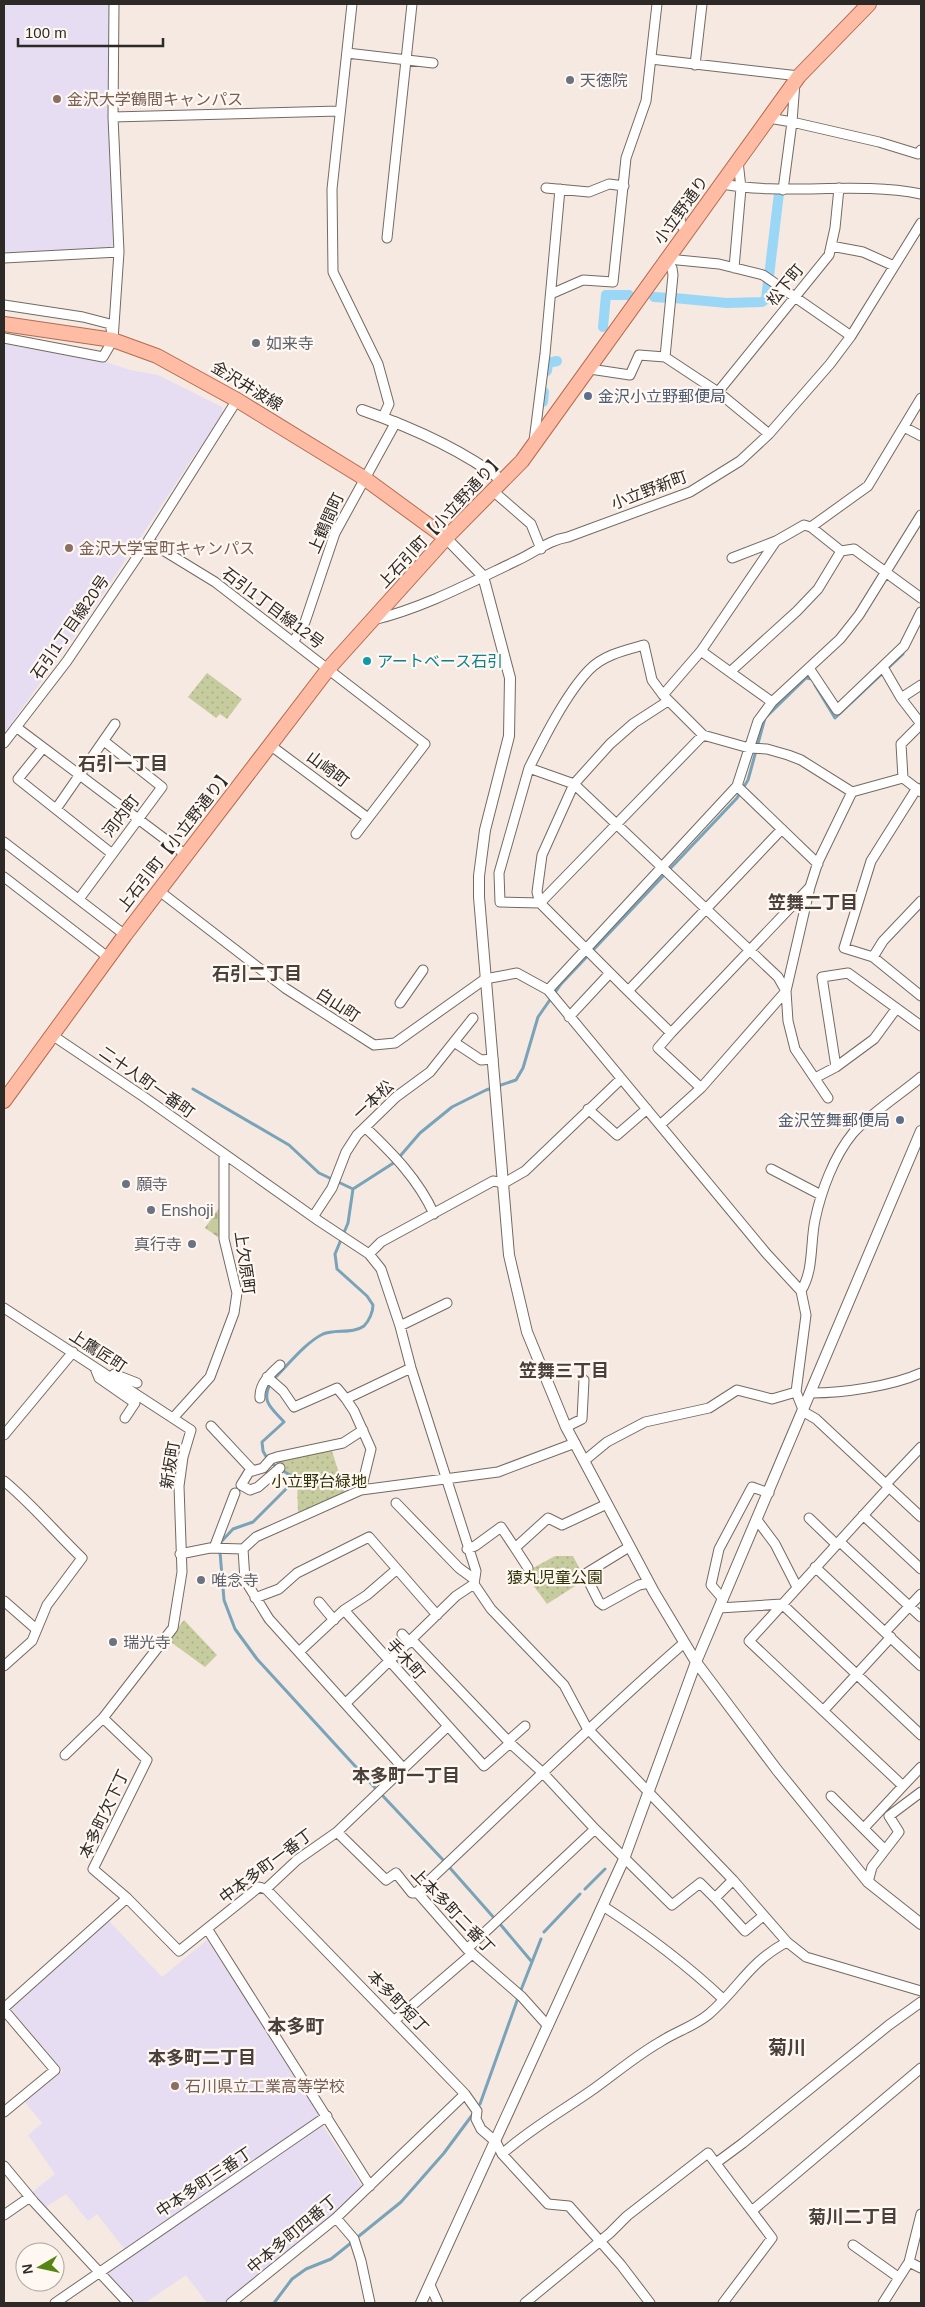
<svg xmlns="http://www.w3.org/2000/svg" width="925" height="2307" font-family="Helvetica,'Noto Sans JP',sans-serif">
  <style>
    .education { fill: #e6ddf2 }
    .cemetery { fill: url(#cemetery-stones) }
    .park { fill: url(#park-dots) }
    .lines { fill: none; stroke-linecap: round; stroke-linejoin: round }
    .stream { stroke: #79a3b8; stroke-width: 3 }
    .canal { stroke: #9ad7f6; stroke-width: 10 }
    .minor-casing { stroke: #746a62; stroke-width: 11 }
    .tertiary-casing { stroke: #746a62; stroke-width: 12 }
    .primary-casing { stroke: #b46b50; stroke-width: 16 }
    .minor { stroke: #fff; stroke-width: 9 }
    .tertiary { stroke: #fff; stroke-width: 10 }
    .primary { stroke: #febca4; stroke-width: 14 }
    .worship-dot { fill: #6b7280; stroke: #fff8f2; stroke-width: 2 }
    .education-dot { fill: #8d6e63; stroke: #fff8f2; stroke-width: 2 }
    .service-dot { fill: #5c6f8a; stroke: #fff8f2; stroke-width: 2 }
    .culture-dot { fill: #0f9aa8; stroke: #fff8f2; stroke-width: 2 }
    .labels { text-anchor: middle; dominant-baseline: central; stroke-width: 4.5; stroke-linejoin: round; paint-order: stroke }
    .worship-label { font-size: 16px; fill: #5b616d; stroke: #fff8f2; text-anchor: start }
    .education-label { font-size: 16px; fill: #785e54; stroke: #fff8f2; text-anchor: start }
    .street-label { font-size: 16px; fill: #2d2926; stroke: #fff8f2 }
    .service-label { font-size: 16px; fill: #4e5e75; stroke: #fff8f2; text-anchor: start }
    .culture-label { font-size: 16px; fill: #0d838f; stroke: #fff8f2; text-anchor: start }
    .park-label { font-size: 16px; fill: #2e3104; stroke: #fff8f2 }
    .neighbourhood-label { font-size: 18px; font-weight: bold; fill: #49403a; stroke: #fff8f2 }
    .quarter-label { font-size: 19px; font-weight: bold; fill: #49403a; stroke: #fff8f2 }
  </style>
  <defs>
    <pattern id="cemetery-stones" width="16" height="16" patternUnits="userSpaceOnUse" patternTransform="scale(1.25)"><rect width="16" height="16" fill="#c6cc9d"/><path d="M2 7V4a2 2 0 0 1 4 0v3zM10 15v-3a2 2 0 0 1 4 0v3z" fill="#aaaf87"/></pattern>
    <pattern id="park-dots" width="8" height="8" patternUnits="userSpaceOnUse" patternTransform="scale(1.25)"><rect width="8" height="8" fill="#c6cc9d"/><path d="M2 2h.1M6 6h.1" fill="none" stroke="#aaaf87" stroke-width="1.8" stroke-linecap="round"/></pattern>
  </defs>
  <rect width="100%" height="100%" fill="#f5e9e1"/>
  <!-- education -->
  <path class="education" d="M4,4H111V195L115,249L4,254Z
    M4,343L97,359L130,370L158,375L222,407L223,412L86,620L4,733Z
    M109,1921L162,1977L207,1940L322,2114L125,2250L97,2214L88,2221L66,2194L44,2208L31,2193L55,2174L28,2135L42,2123L25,2102L63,2071L11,2009L66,1957Z
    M320,2125L323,2126L361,2185L360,2190L290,2253L224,2303H207L186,2275L145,2303H134L105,2273Z"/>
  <!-- cemetery -->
  <path class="cemetery" d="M221,1205L222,1235L218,1237L205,1228Z"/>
  <!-- park -->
  <path class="park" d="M207,673L242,699L227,719L220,714L216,718L188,697Z
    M332,1451L345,1493L298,1515L297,1479L276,1463L278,1459L301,1454Z
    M555,1556H573L582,1573L583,1581L547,1604L524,1573Z
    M184,1620L217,1655L205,1667L168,1640Z"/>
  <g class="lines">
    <!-- stream -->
    <path class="stream" d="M815,685L835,718L903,654
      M193,1089L289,1145L319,1173L353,1189
      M274,1379C287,1366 306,1342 323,1334C335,1329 353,1334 364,1326C369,1321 373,1312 373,1305L367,1296L337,1269L335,1254L348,1223L353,1189L395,1162L420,1133L452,1107L486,1090L516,1080L523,1068L538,1017L561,984L737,798L748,780L765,718L806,678L812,679
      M268,1460L263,1451L262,1442L284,1422C272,1408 261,1403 270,1384
      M220,1543L233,1529L253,1522L293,1482V1477L271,1463
      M220,1552L224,1600L235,1629L257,1659L377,1790
      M382,1795L445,1862
      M450,1868L495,1919
      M585,1889L605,1869
      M500,1924L532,1962
      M544,1932L580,1894
      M521,1990L541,1939
      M480,2104L518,1998
      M359,2236L401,2202L444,2153L473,2114
      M274,2303L292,2279L306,2269L331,2259L351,2243"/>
    <!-- canal -->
    <path class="canal" d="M769,276L779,193
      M654,297L669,298
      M674,298L727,303L762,302L766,299L768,282
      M603,327L606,295H629
      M547,371L548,363L557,361
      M543,402L544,392"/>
    <defs>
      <path id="minor" d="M352,4L332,189L333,272L378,364L389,404L383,417
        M347,53L433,63
        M651,59L799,76
        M695,65L702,4
        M795,82L792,122L879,142L918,154L921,150
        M113,117L339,111
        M769,118L792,122L783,190
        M722,184C787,196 855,181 921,194
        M546,188L589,192L609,184L624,186
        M680,218L681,225L688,231
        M387,238L412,4
        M831,246L863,252L894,266
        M4,258L119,252
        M668,259L719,264L763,275L851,336
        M734,268L741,188L738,161
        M551,294L583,280L613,282L626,158L646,101L657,4
        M4,305L83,317L110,324L112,333
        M4,338L103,357L113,340L119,252L113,117L114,4
        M665,357L673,275L672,268L666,262
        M590,369L630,375L639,355L665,357L718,392L769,434
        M718,392L829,255L835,228L839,188
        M904,427L921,436
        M534,441L545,354L560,189
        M493,491L531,524L541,549
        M811,527L868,486L921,398
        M148,541L215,582L425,744L356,834
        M732,558L776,541L804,525L811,527L841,551L854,549L921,598
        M373,620C423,608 470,583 516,561C534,553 549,540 568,537L690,492L740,461L769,434L830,364L851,336L921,223
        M294,641L305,622L335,533L396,422
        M701,651L730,672
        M883,667L901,698
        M809,668L837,710L904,646L921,612
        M663,695L701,651L776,541
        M772,702L730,672L797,611L818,589L841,551
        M16,727L186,855
        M4,743L67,661L148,541L237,400
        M270,745L368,818
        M43,748L18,779L111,853
        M529,768L499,873L500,902L540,903L703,735
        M903,778L901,744L921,724L901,698L921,685
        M737,786L818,864
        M56,809L115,724
        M4,842L125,935
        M4,877L109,958
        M158,890L285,988L374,1045L395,1043L485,979L517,973L548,990L766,1253L801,1291L806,1315L796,1392L804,1412L816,1419L921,1517
        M79,899L162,787L104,741
        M921,901L883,941L873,957L921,996
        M873,957L844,948L871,861L917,788
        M548,990L737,786L758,721L772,702L840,639L859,615L921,515
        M628,991L540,903L537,892L542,855L574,784L610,744L634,723L668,701
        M786,991L778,977L574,784L529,768C544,738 566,694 589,670C603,655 626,650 644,645L652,680L663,695L703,735L749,748L767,749L788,755L801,760L852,792L903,778L921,792
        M400,1003L423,970
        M569,1017L610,973
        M671,1033L809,888
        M52,1035L144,1097L319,1221L369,1254L381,1269L400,1326L411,1368L476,1571L474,1584L491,1609L564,1685L587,1728L733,1880L787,1942L806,1957L921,1991
        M454,1042L481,1060L493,1059
        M836,1067L874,1039L896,1009
        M815,1078L836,1067L822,977L848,973L921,1026
        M701,1088L658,1048L671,1033L628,991L782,829
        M828,1098L795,1049L788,1021L786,991L810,887L818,862L852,792
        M588,1109L617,1135L647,1109
        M660,1125L701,1088L786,991
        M366,1128C393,1154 418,1179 434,1214
        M771,1169L821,1195
        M313,1217L332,1188L346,1152L357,1135L396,1097L430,1072L473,1018
        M369,1254L381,1242L493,1181L504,1183L525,1171L621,1079
        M801,1291C814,1270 810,1244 815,1220C821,1191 834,1156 853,1133C870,1114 901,1094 921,1077
        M4,1308L191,1430L183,1457L179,1486L182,1572L173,1628L103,1718L65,1755
        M400,1326L447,1303
        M95,1368L99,1378L135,1403L125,1418
        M114,1374L137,1383
        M267,1377L283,1391L294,1407L337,1388L346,1399
        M811,1393C844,1393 892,1386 921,1373
        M260,1398C259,1384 270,1374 280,1365
        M174,1417L210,1377L234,1313L237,1293L224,1239V1155
        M211,1426L253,1471
        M566,1427L582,1419L584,1380
        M4,1435L73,1352
        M584,1461L607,1442L645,1422L709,1408L737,1390L772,1399L796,1392
        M280,1468L258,1487L250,1490L241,1485L249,1472L263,1468L271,1459L277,1457L343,1443L363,1430
        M4,1481C32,1504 55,1532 82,1558L47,1605L32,1641L4,1666
        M886,1484L921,1447
        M889,1487L749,1641L903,1786L921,1767
        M361,1490L371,1449L354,1411L346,1399L411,1368
        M396,1503L459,1568L474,1579
        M863,1515L921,1569
        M809,1518L837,1545
        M757,1520L775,1544L797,1587
        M840,1542L921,1617
        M629,1547L585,1574L599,1602L603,1605L639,1585L649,1583
        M214,1548L235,1493
        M515,1548L528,1568
        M243,1549L245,1580L269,1619L404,1769
        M467,1549L475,1546L501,1527L515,1548L548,1518L562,1525L607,1504
        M180,1554L210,1548L243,1549L256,1537L361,1490L498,1472L575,1443
        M815,1567L921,1666
        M255,1598L279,1589L297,1573L369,1537L437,1615
        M723,1599L711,1585L719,1549L752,1487L769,1493
        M4,1601L36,1629
        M319,1602L334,1620
        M719,1608L782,1604L921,1735
        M344,1610L484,1766L510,1743
        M885,1632L921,1594
        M402,1634L410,1643
        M412,1640L510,1743L543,1773L595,1829L672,1905L700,1883L715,1898L733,1880
        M299,1652L344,1610L367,1595L396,1570
        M346,1703L456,1596L474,1584
        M823,1711L891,1637
        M103,1718L147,1760L93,1869L127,1898L179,1951L259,1887L266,1889L465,2094L477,2111L476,2119L481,2129L496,2142L502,2154L548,2204L569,2206L621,2265L650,2303
        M508,1741L525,1726
        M831,1796L885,1850
        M864,1828L903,1786
        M337,1832L386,1880L396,1873L412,1893L417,1892L467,1949L522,1997L548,2026
        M868,1882L872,1867L899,1832L889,1816L921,1792
        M266,1889L297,1860L337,1832L447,1727
        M417,1892C506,1809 592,1723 684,1643
        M715,1898L745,1931L763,1916
        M603,1906C646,1934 686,1964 723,1999
        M208,1930L370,2186
        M467,1949L595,1829
        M4,2008L127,1898
        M4,2010L55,2070L4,2112
        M395,2020L472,1954
        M502,2154C531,2128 564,2110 595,2088C616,2073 637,2055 660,2042C675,2032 695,2026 709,2014C739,1988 749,1962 787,1942
        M716,2163L743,2143L889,2025L921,2002
        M4,2166L34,2202L128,2303
        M753,2210L921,2068
        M4,2215L30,2197
        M336,2218L354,2239L361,2261L370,2303
        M853,2245L898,2277
        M909,2262L921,2268
        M430,2285L438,2303
        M55,2303L327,2116
        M231,2303L336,2218L465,2094
        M525,2303L610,2233L627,2216L708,2153L772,2238L723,2303
        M883,2303L909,2262L921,2214"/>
      <path id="tertiary" d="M362,410C411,427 461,449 503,481
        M446,538L483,576L510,678L509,736L485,830L479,876V897L509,1255L527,1332L566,1427L654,1592L696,1662L777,1770L868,1882L921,1924
        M421,2303L624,1859L696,1662L921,1131"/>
      <path id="primary" d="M4,324L113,340L157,356L237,400L364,478L446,538
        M4,1101L125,935L329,668L446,538L522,461L799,76L869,4"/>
    </defs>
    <!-- minor casing -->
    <use href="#minor" class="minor-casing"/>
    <!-- tertiary casing -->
    <use href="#tertiary" class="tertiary-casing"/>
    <!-- primary casing -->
    <use href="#primary" class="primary-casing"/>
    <!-- minor -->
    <use href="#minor" class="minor"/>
    <!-- tertiary -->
    <use href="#tertiary" class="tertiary"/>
    <!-- primary -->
    <use href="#primary" class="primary"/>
  </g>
  <!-- markers -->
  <g class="worship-dot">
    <circle cx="570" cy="80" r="5"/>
    <circle cx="256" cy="343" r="5"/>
    <circle cx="126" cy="1184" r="5"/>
    <circle cx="151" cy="1210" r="5"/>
    <circle cx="192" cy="1244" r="5"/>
    <circle cx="201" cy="1580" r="5"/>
    <circle cx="113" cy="1642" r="5"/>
  </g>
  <g class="education-dot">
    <circle cx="57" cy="99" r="5"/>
    <circle cx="69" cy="548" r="5"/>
    <circle cx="175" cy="2086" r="5"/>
  </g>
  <g class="service-dot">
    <circle cx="588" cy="396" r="5"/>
    <circle cx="900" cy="1120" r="5"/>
  </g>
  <circle class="culture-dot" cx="367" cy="661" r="5"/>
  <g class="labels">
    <!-- worship labels -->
    <g class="worship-label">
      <text x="580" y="80">天徳院</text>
      <text x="266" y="343">如来寺</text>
      <text x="136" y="1184">願寺</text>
      <text x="161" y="1210">Enshoji</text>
      <text x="182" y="1244" text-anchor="end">真行寺</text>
      <text x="211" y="1580">唯念寺</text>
      <text x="123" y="1642">瑞光寺</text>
    </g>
    <!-- education labels -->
    <g class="education-label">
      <text x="67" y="99">金沢大学鶴間キャンパス</text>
      <text x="79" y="548">金沢大学宝町キャンパス</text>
      <text x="185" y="2086">石川県立工業高等学校</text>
    </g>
    <!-- street labels -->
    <g class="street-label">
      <text transform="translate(681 210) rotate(-54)">小立野通り</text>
      <text transform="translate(785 285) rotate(-51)">松下町</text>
      <text transform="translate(247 386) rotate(31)">金沢井波線</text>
      <text transform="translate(649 490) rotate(-21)">小立野新町</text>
      <text transform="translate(441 521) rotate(-47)">上石引町【小立野通り】</text>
      <text transform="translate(326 523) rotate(-66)">上鶴間町</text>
      <text transform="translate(273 608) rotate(37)">石引1丁目線12号</text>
      <text transform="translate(70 627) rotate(-55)">石引1丁目線20号</text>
      <text transform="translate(328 769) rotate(37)">山崎町</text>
      <text transform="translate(121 816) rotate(-52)">河内町</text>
      <text transform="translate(175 840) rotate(-52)">上石引町【小立野通り】</text>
      <text transform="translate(338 1005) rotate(33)">白山町</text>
      <text transform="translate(147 1082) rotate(35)">二十人町一番町</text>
      <text transform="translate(373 1100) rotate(-43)">一本松</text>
      <text transform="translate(245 1263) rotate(82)">上欠原町</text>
      <text transform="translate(98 1351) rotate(33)">上鷹匠町</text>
      <text transform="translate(170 1465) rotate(-81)">新坂町</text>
      <text transform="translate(406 1659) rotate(48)">手木町</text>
      <text transform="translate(104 1814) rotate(-65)">本多町欠下丁</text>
      <text transform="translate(266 1866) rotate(-37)">中本多町一番丁</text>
      <text transform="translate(453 1911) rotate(46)">上本多町二番丁</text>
      <text transform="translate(398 2002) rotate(46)">本多町短丁</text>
      <text transform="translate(204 2182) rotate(-34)">中本多町三番丁</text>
      <text transform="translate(292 2234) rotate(-40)">中本多町四番丁</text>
    </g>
    <!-- service labels -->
    <g class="service-label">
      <text x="598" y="396">金沢小立野郵便局</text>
      <text x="890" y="1120" text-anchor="end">金沢笠舞郵便局</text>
    </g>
    <!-- culture labels -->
    <g class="culture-label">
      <text x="377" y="661">アートベース石引</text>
    </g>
    <!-- park labels -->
    <g class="park-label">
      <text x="319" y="1481">小立野台緑地</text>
      <text x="555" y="1577">猿丸児童公園</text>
    </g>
    <!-- neighbourhood labels -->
    <g class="neighbourhood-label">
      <text x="123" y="764">石引一丁目</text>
      <text x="813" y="903">笠舞二丁目</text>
      <text x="257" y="974">石引二丁目</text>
      <text x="564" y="1371">笠舞三丁目</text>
      <text x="406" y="1776">本多町一丁目</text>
      <text x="202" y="2058">本多町二丁目</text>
      <text x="853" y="2217">菊川二丁目</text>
    </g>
    <!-- quarter labels -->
    <g class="quarter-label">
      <text x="296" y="2026">本多町</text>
      <text x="787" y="2047">菊川</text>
    </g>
  </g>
  <!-- border -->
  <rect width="925" height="2307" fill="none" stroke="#2d2926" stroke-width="10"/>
  <!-- north arrow -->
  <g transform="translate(40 2267) rotate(261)"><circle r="24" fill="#fff8f2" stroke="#aba5a0"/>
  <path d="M0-4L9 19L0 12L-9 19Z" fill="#578514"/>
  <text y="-8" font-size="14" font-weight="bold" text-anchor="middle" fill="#2d2926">N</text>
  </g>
  <!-- scale -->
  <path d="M18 38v8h145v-8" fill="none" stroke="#2d2926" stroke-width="2.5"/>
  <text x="25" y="38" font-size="15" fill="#2d2926" stroke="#fff8f2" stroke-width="4" paint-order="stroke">100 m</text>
</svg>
